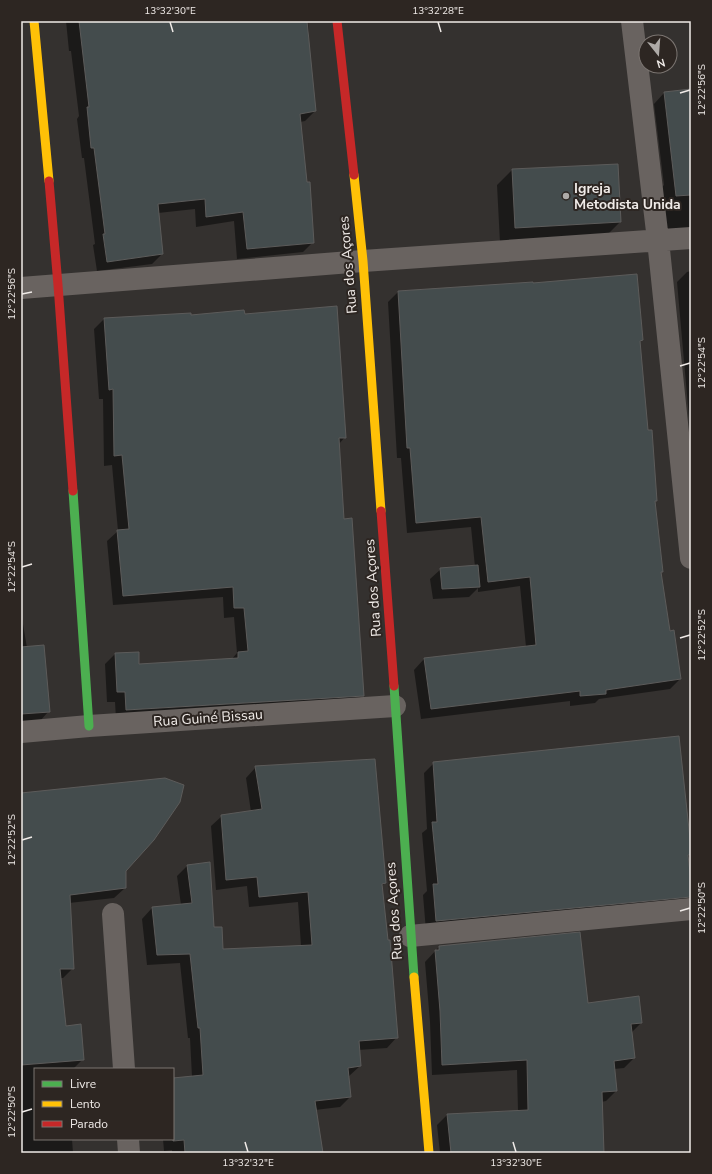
<svg xmlns="http://www.w3.org/2000/svg" width="712" height="1174" font-family="'Nunito Sans',sans-serif">
  <style>
    .shadow { fill: #0007 }
    .building { fill: #444c4d; stroke: #5c5b5a }
    .lines { fill: none; stroke-linecap: round; stroke-linejoin: round }
    .street { stroke: #696360; stroke-width: 22 }
    .fast { stroke: #4caf50; stroke-width: 9 }
    .slow { stroke: #ffc107; stroke-width: 9 }
    .jam { stroke: #c62828; stroke-width: 9 }
    .ticks { fill: none; stroke: #f0ebe8; stroke-width: 1.5 }
    .poi-dot { fill: #aeaaa7; stroke: #2d2622; stroke-width: 1.5 }
    .labels { text-anchor: middle; dominant-baseline: central; stroke-width: 4; stroke-linejoin: round; paint-order: stroke }
    .poi-label { font-size: 14px; font-weight: bold; fill: #f0ebe8; stroke: #2d2622; text-anchor: start }
    .street-label { font-size: 14px; fill: #f0ebe8; stroke: #2d2622 }
    .neatline { fill: none; stroke: #f0ebe8; stroke-width: 1.5 }
    .ticks-label { font-size: 10px; text-anchor: middle; fill: #f0ebe8 }
  </style>
  <rect width="100%" height="100%" fill="#34312f"/>
  <!-- shadow -->
  <path class="shadow" d="M66,21H308L309,37L308,39L315,111L305,121L300,122L313,242L303,252L237,259L234,221L196,227L195,209L158,213L162,254L152,264L97,271L93,245L95,244L84,158H82L77,119L79,116L71,51H69Z
    M691,90V232L665,234L661,188L664,185L654,104L664,93Z
    M512,170L620,222L605,237L500,243L497,185Z
    M691,271V440L677,282L687,272Z
    M398,292L642,340L639,343L647,431L656,500L654,503L660,573L670,632L680,679L670,689L599,699L595,703L570,706V701L421,719L414,670L424,659L526,647L520,586L478,592V588L469,597L433,599L430,579L441,569L475,567L471,527L407,533L401,458H397L388,302Z
    M244,315L345,437L339,444L343,520L363,695L352,705L116,719L115,702H107L105,664L115,654L138,665L231,660L237,653L234,617L224,618L223,597L113,605L107,541L118,531L112,465L104,466L103,399H99L94,329L104,319Z
    M21,612L27,648L49,711L39,722L21,723Z
    M434,763L691,854L687,858L691,897L681,907L426,931L423,895L427,891L422,833L427,829L424,773Z
    M256,767L385,883L381,887L397,1037L387,1048L358,1050L360,1066L348,1077L350,1097L340,1107L315,1110L322,1153H172V1150L164,1151L163,1139H173V1079L192,1077L190,1038H188L180,963L147,965L142,919L152,908L181,905L177,876L187,866L209,863L213,928L222,950L301,946L298,902L249,907L247,886L216,890L211,826L222,816L251,812L246,778Z
    M21,794L125,870V888L114,898L69,903L73,968L63,978H60L66,1027L83,1059L73,1069H35V1139H72L73,1153H21Z
    M579,933L587,1004L641,1023L631,1033L634,1058L624,1068L614,1069L616,1091L606,1101L601,1102L603,1153H440L437,1125L447,1115L518,1111L517,1070L432,1075L430,1022L425,962L439,947Z"/>
  <!-- building -->
  <path class="building" d="M79,21H307L316,111L300,114L307,182H310L314,243L247,249L243,212L206,217L205,199L158,204L163,254L107,262L103,234H105L94,148H91L87,107H89Z
    M691,89V195L676,196L664,92Z
    M618,164L621,222L515,228L512,169Z
    M637,274L643,340L640,341L648,430H652L657,501H655L663,572H661L670,631L674,630L681,679L606,690V694L580,696V691L431,709L424,658L536,645L530,577L488,582L481,517L416,523L410,448H407L398,291L533,282V283Z
    M337,306L346,438H339L344,519L352,518L364,696L126,710L125,692H117L115,653L139,652V664L238,658V652L248,651L244,608H234L233,587L123,596L117,530L129,529L122,455L114,456L113,389L109,390L104,318L191,313V315L244,310L245,314Z
    M478,565L480,587L442,589L440,568Z
    M44,645L50,712L21,714V647Z
    M679,736L691,848V855H688L691,881V897L436,921L433,884H438L432,822H437L433,762Z
    M375,759L386,883L382,884L388,940H390L398,1038L359,1041L361,1066L348,1068L351,1097L315,1101L323,1153H185L184,1140L173,1141V1078L203,1075L200,1028H198L190,954L157,955L152,907L192,903L187,865L210,862L214,927H222L223,949L312,945L308,892L259,897L257,877L226,880L221,815L262,809L255,766Z
    M165,778L184,785L180,802L154,840L126,871V888L70,895L74,969H60L66,1026L81,1024L84,1060L21,1065V793Z
    M580,932L588,1003L639,996L642,1023L631,1024L635,1058L614,1061L617,1091L602,1092L604,1153H451L447,1114L528,1110L527,1060L442,1065L440,1011L435,950H439V946Z"/>
  <g class="lines">
    <!-- street -->
    <path class="street" d="M632,21L658,240L691,558
      M21,288L363,261L691,238
      M21,732L89,726L395,706
      M113,914L124,1069
      M410,936L691,909
      M128,1139L129,1153"/>
    <!-- fast -->
    <path class="fast" d="M73,491L89,726
      M394,686L414,977"/>
    <!-- slow -->
    <path class="slow" d="M34,21L49,181
      M354,175L363,261L381,511
      M414,977L429,1153"/>
    <!-- jam -->
    <path class="jam" d="M337,21L354,175
      M49,181L58,285L73,491
      M381,511L394,686"/>
  </g>
  <!-- ticks -->
  <path class="ticks" d="M170,22L173,32M438,22L441,32M680,93L690,90M22,294L32,292M680,366L690,363M22,567L32,564M680,638L690,635M22,840L32,837M680,911L690,908M22,1112L32,1109M245,1142L248,1152M513,1142L516,1152"/>
  <!-- markers -->
  <circle class="poi-dot" cx="566" cy="196" r="4"/>
  <g class="labels">
    <!-- poi labels -->
    <g class="poi-label">
      <text x="574" y="188">Igreja<tspan x="574" dy="16">Metodista Unida</tspan></text>
    </g>
    <!-- street labels -->
    <g class="street-label">
      <text transform="translate(348 265) rotate(-95)">Rua dos Açores</text>
      <text transform="translate(373 588) rotate(-94)">Rua dos Açores</text>
      <text transform="translate(208 718) rotate(-4)">Rua Guiné Bissau</text>
      <text transform="translate(394 911) rotate(-94)">Rua dos Açores</text>
    </g>
  </g>
  <!-- border -->
  <rect width="712" height="1174" fill="none" stroke="#2d2622" stroke-width="44"/>
  <!-- legend -->
  <rect x="34" y="1068" width="140" height="72" fill="#2d2622" stroke="#7b7571"/>
  <rect x="42" y="1081" width="20" height="6" fill="#4caf50" stroke="#7b7571"/>
  <text x="70" y="1088" font-size="12" fill="#f0ebe8">Livre</text>
  <rect x="42" y="1101" width="20" height="6" fill="#ffc107" stroke="#7b7571"/>
  <text x="70" y="1108" font-size="12" fill="#f0ebe8">Lento</text>
  <rect x="42" y="1121" width="20" height="6" fill="#c62828" stroke="#7b7571"/>
  <text x="70" y="1128" font-size="12" fill="#f0ebe8">Parado</text>
  <!-- north arrow -->
  <g transform="translate(658 54) rotate(163)"><circle r="19" fill="#2d2622" stroke="#7b7571"/>
  <path d="M0-3L7 15L0 10L-7 15Z" fill="#aeaaa7"/>
  <text y="-6" font-size="11" font-weight="bold" text-anchor="middle" fill="#f0ebe8">N</text>
  </g>
  <rect x="22" y="22" width="668" height="1130" class="neatline"/>
  <g class="ticks-label">
    <text x="170" y="14">13°32'30"E</text>
    <text x="438" y="14">13°32'28"E</text>
    <text transform="translate(701 90) rotate(-90)" y="4">12°22'56"S</text>
    <text transform="translate(11 294) rotate(-90)" y="4">12°22'56"S</text>
    <text transform="translate(701 363) rotate(-90)" y="4">12°22'54"S</text>
    <text transform="translate(11 567) rotate(-90)" y="4">12°22'54"S</text>
    <text transform="translate(701 635) rotate(-90)" y="4">12°22'52"S</text>
    <text transform="translate(11 840) rotate(-90)" y="4">12°22'52"S</text>
    <text transform="translate(701 908) rotate(-90)" y="4">12°22'50"S</text>
    <text transform="translate(11 1112) rotate(-90)" y="4">12°22'50"S</text>
    <text x="248" y="1166">13°32'32"E</text>
    <text x="516" y="1166">13°32'30"E</text>
  </g>
</svg>
